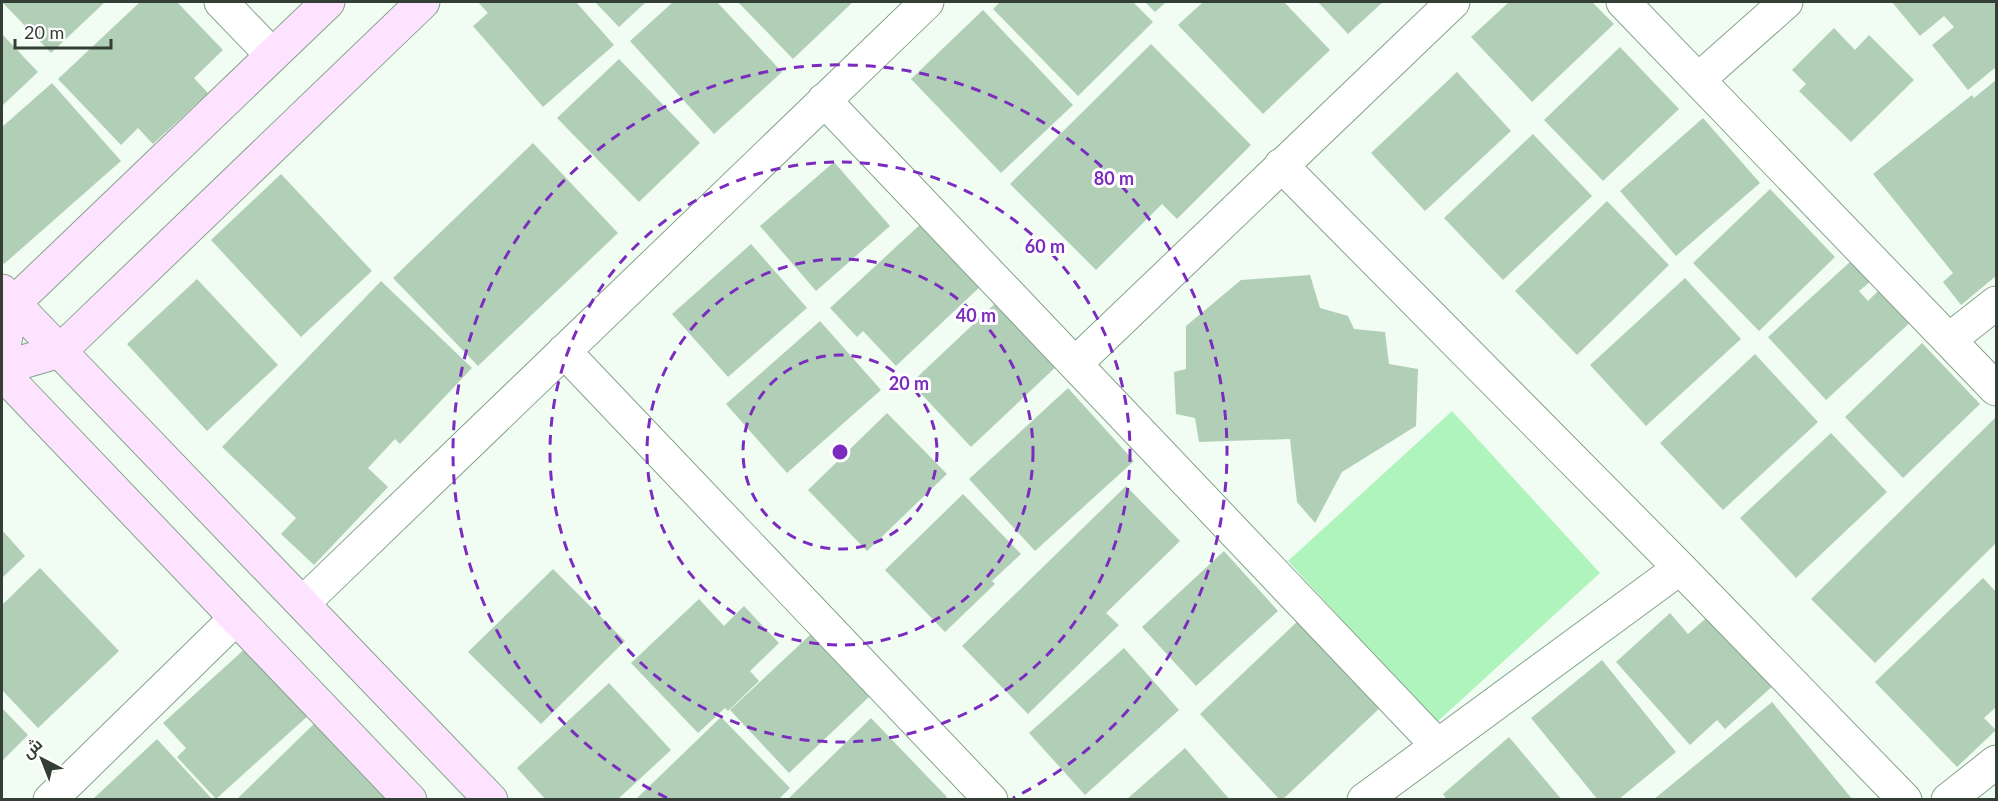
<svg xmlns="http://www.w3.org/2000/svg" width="1998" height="801" font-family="Lato,Cairo,sans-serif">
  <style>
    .green { fill: #b0f4bd }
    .building { fill: #b1cfb6 }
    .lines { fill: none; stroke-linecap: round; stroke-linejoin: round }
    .street-casing { stroke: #86a38b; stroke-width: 35 }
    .secondary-casing { stroke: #86a38b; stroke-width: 35 }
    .street { stroke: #fff; stroke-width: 33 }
    .secondary { stroke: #fde3ff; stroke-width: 33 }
    .ring { fill: none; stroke: #7b2cbf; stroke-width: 3; stroke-dasharray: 10 8 }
    .centre { fill: #7b2cbf; stroke: #fff; stroke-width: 3 }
    .ring-label { font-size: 18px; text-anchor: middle; font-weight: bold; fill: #7b2cbf; stroke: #fff; stroke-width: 6; stroke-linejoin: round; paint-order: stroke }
  </style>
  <rect width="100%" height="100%" fill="#f1fdf3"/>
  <!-- green -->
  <path class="green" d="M1452,411L1600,573L1436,723L1288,561Z"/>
  <!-- building -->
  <path class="building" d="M2,2H105L51,53Z
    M140,2H177L223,50L194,78L208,93L153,144L138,128L121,145L58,79Z
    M478,2H576L614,45L543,107L473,26L488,13Z
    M595,2H646L619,27Z
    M673,2H717L782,72L714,134L630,41Z
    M738,2H853L793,59Z
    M1000,2H1133L1153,22L1078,96L993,9Z
    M1145,2H1166L1155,12Z
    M1203,2H1284L1330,50L1263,114L1178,25Z
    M1318,2H1383L1348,34Z
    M1509,2H1592L1614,24L1532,102L1471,37Z
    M1892,2H1996V67L1968,90L1932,45L1954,27L1944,16L1920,36Z
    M983,10L1073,105L1001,173L911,79Z
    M1834,28L1855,50L1869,35L1914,80L1851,142L1799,91L1806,84L1792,70Z
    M2,34L38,72L2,106Z
    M1151,44L1251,145L1177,219L1162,204L1096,270L1010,184Z
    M1620,47L1679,109L1603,181L1544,120Z
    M619,59L700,143L639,202L557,118Z
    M1457,72L1511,131L1425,211L1371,153Z
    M1996,80V276L1961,305L1943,282L1953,273L1873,174L1972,95L1974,98Z
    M52,83L121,161L4,264L2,261V127Z
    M1703,118L1760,183L1676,256L1620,191Z
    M1533,134L1592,196L1503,280L1444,218Z
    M533,143L618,233L478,366L393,278Z
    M834,162L890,226L816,291L760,226Z
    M281,174L372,271L301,337L211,240Z
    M1770,189L1835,257L1759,331L1693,263Z
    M1607,201L1669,265L1577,355L1515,291Z
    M924,221L983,284L896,366L863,331L857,337L830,308Z
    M751,244L807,308L728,377L672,314Z
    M1851,261L1871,281L1859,291L1868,301L1884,285L1915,318L1826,400L1768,337Z
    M1310,275L1320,308L1348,316L1354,329L1385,332L1389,364L1418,369L1416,426L1342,472L1315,523L1297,502L1290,439L1199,442L1195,418L1176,414L1174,372L1186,369V326L1241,280Z
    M1685,278L1741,339L1646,426L1590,365Z
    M197,279L278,365L207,431L127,344Z
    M381,281L472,368L400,444L395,439L368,468L388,487L314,565L281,534L296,518L222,447Z
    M1000,299L1060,363L971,447L911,383Z
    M820,321L881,390L787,473L726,404Z
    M1922,343L1980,404L1903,478L1845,417Z
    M1755,354L1818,422L1723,510L1660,443Z
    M1068,388L1134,461L1035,551L969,479Z
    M887,413L947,474L867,551L808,490Z
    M1996,417V543L1875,663L1811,599Z
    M1831,433L1887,492L1796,578L1740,518Z
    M1126,486L1180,541L1106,613L1119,625L1028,714L962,646Z
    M963,494L1021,554L992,581L995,584L945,632L885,570Z
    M2,530L25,556L2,578Z
    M1224,551L1278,611L1196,686L1142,627Z
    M40,568L119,651L38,728L2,690V605Z
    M553,569L625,641L541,724L468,652Z
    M1983,578L1996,592V707L1984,718L1996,730L1957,767L1875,682Z
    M699,599L724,626L744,606L779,643L750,671L759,681L728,711L725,708L698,733L631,663Z
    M1670,613L1688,634L1712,613L1775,684L1725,729L1717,720L1690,745L1616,662Z
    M1300,619L1382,706L1282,800H1280L1200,714Z
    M811,634L870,696L789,773L730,710Z
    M248,646L310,714L216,799L177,757L186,748L163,723Z
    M1124,648L1179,710L1085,795L1029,733Z
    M1602,660L1676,752L1618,800H1598L1531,718Z
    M609,683L671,750L617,800H546L517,768Z
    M1772,702L1853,800H1653Z
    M2,708L28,735L2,761Z
    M322,716L402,800H236Z
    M721,717L790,788L778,800H635Z
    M871,718L947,797L944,800H787Z
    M1509,737L1562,800H1447L1443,794Z
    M157,739L213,800H92Z
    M1185,748L1230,800H1126Z"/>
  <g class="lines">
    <defs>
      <path id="street" d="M221,2L272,55
        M1623,2L1996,389
        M1698,80L1786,2
        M824,100L1437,745
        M1281,165L1680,568L1905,800
        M1949,340L1996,303
        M564,351L991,800
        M1076,363L1453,2
        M303,603L927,2
        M50,800L236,618
        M1364,800L1680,568
        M1948,800L1996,762"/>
      <path id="secondary" d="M2,291L491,800
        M2,354L13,304L328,2
        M2,368L60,351L423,2
        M2,373L410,800"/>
    </defs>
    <!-- street casing -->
    <use href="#street" class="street-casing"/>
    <!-- secondary casing -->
    <use href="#secondary" class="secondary-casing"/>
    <!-- street -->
    <use href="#street" class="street"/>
    <!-- secondary -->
    <use href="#secondary" class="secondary"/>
  </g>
  <!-- distance rings -->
  <g class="ring">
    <circle cx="840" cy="452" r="97"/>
    <circle cx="840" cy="452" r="193"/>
    <circle cx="840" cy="452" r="290"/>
    <path d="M667 798A387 387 0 1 1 1013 798"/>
  </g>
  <circle cx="840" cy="452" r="9" class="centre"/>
  <g class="ring-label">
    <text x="1114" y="185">80 m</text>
    <text x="1045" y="253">60 m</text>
    <text x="976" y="322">40 m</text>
    <text x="909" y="390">20 m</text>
  </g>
  <!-- border -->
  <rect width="1998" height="801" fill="none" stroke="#333f35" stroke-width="6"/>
  <!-- north arrow -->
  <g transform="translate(42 759) rotate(318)" stroke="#ffffff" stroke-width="4.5" paint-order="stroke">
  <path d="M0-4.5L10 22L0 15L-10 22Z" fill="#333f35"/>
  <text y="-9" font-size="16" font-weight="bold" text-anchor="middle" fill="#333f35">ش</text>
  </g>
  <!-- scale -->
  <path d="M15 39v9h96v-9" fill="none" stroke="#333f35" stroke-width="3"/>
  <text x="24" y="39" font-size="18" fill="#333f35" stroke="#ffffff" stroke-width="4.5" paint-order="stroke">20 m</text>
</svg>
